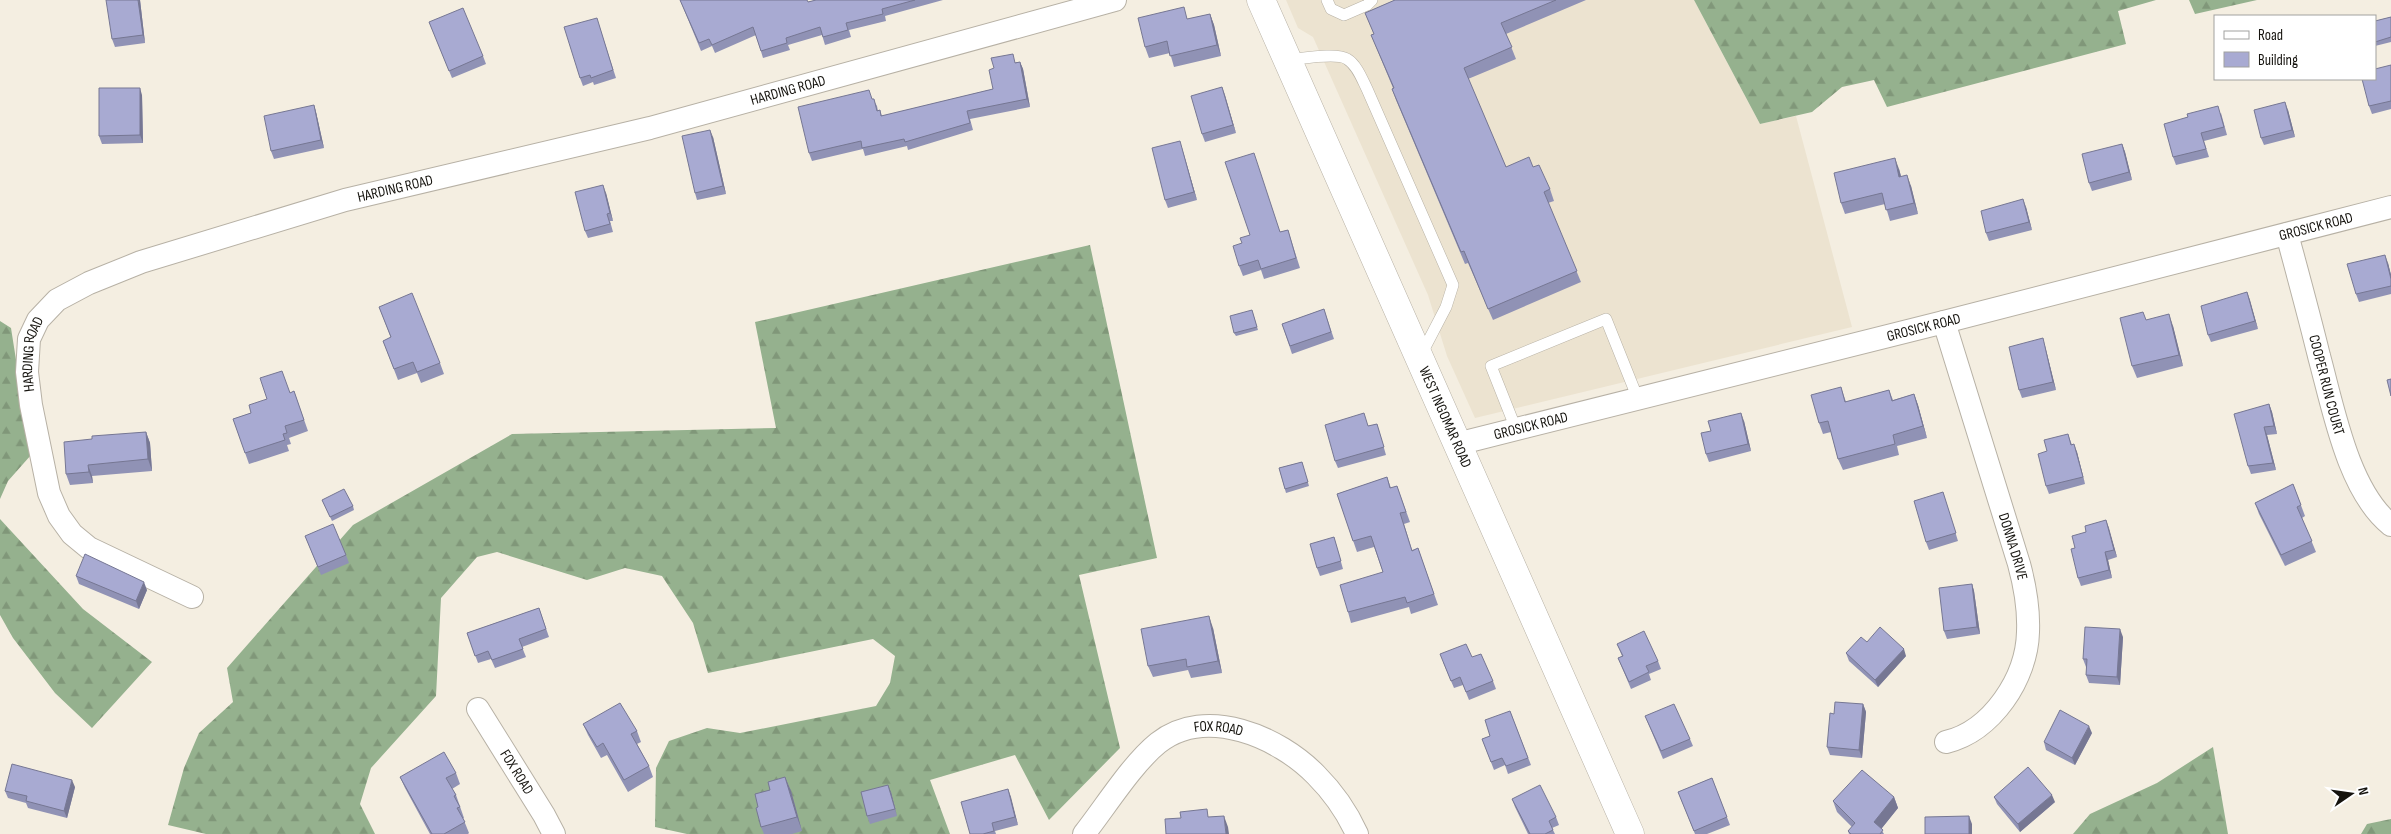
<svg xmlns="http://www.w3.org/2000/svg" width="2391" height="834" font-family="'Sofia Sans Condensed',sans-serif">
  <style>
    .built { fill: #ece3d0 }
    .forest { fill: url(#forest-firs) }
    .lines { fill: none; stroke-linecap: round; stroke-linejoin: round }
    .lane-casing { stroke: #b7b1a5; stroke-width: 12 }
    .street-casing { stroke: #b7b1a5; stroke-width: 24 }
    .primary-casing { stroke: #b7b1a5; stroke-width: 29 }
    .lane { stroke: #fff; stroke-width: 11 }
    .street { stroke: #fff; stroke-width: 22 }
    .primary { stroke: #fff; stroke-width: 28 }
    .wall { fill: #9092b5 }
    .shaded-wall { fill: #767793 }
    .building { fill: #a8aad2; stroke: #767793 }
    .labels { text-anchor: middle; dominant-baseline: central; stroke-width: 4; stroke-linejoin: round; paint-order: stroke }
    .street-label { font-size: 15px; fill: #15130e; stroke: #fff }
  </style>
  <defs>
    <pattern id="forest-firs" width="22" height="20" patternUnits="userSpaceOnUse" patternTransform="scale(1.25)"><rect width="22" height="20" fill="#95b18e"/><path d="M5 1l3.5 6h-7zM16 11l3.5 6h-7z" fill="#809779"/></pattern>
  </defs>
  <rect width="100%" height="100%" fill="#f4eee1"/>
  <!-- built -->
  <path class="built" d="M1286,0H1694L1760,124L1796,116L1852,327L1475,418L1447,356L1428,295L1313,37L1298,28Z"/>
  <!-- forest -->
  <path class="forest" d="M1694,0H2156L2118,11L2126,44L1887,107L1874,80L1842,87L1812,112L1760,124Z
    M2189,0H2257L2195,14Z
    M1090,245L1157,558L1079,575L1120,748L1049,820L1015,755L930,780L950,834H687L655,827L656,768L669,741L707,728L740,733L876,706L890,683L895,656L873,639L708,673L693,623L662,576L625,568L587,580L497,552L477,557L441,598L436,696L371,768L360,804L375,834H206L168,825L184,768L199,733L233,702L227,668L353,525L512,434L776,428L755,322Z
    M0,321L11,328L31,455L8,481L0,499Z
    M0,519L83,609L152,662L92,728L55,693L13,638L0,615Z
    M2213,747L2228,834H2073L2090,814L2157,783Z
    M2391,819V834H2361L2367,824Z"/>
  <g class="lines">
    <defs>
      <path id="lane" d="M1327,0L1331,9L1344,15L1367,5L1372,0
        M1287,60C1301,59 1336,52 1347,59C1357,65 1362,79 1367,89L1453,285L1446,307L1421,355
        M1516,429L1491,366L1606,319L1638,399"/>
      <g id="street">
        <path id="s1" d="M2287,234C2298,275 2309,315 2319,356C2333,407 2348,491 2391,525"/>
        <path id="s2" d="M1944,322L2019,564C2025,586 2029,609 2028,632C2027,678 1992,731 1946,742"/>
        <path id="s3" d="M1457,444L1944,322L2391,207"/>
        <path id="s4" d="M192,597L89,548L72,534L59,516L49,493L31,405L27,372L29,339L38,320L57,300L89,283L141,262L345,200L650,128L1115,0"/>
        <path id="s5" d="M478,709L544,815L554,834"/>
        <path id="s6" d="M1084,834C1106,806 1132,764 1158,743C1206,705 1279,737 1316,775C1333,792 1347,812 1357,834"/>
      </g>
      <g id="primary">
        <path id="s7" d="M1261,0L1630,834"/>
      </g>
    </defs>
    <!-- lane casing -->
    <use href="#lane" class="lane-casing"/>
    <!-- street casing -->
    <use href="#street" class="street-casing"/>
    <!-- primary casing -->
    <use href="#primary" class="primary-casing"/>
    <!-- lane -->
    <use href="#lane" class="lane"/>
    <!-- street -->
    <use href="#street" class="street"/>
    <!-- primary -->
    <use href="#primary" class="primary"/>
  </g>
  <!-- wall -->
  <path class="wall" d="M140,0L145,43L115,47L112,39Z
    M680,0L808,2L816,0H943L885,16L886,21L849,30L851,37L825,45L822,35L788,45L790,50L763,58L756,35L715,53L712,46L701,51Z
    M1395,0H1586L1506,34L1516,59L1468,79L1506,167H1533L1550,189L1554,201L1548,203L1581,282L1493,320L1468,263L1465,264L1396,100L1392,89L1393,88L1371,35L1374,34L1365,13Z
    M1210,14L1214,25L1221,56L1174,67L1170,53L1149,58L1145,47L1189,19Z
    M2391,17V42L2375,46V21Z
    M429,22L483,56L486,64L452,78Z
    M599,25L616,78L594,85L593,82L583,86L580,78Z
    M1016,62H1020L1023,69L1030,107L970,119L973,130L908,150L907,146L865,156L863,149L812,161L809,153L873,99L877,106L878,111L880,110L882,116L993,89Z
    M2391,65V109L2372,114L2369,106Z
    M1222,87L1236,133L1205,142L1202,134Z
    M142,95L143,143L102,144L99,136Z
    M314,105L316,112L324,148L274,159L271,151Z
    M2288,110L2295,137L2264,145L2261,138Z
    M2221,113L2227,135L2204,141L2209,157L2176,165L2173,157Z
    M713,137L726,194L697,200L695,193Z
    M2122,144L2125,152L2132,180L2092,191L2089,183Z
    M1182,148L1197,200L1168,208L1165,200Z
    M1899,169L1901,176L1911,186L1918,214L1890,221L1885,204L1845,214L1841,203Z
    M606,193L613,221H610L613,232L588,238L585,231Z
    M2026,207L2032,230L1989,241L1986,233Z
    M1288,230L1300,268L1264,279L1261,270L1243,276L1239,266L1280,232Z
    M2388,263L2391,275V294L2359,302L2356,294Z
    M2247,292L2258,329L2211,342L2208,335Z
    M379,307L440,363L444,374L421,383L417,373L398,380L383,341L391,338Z
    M1324,309L1334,339L1292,354L1282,324Z
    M1252,310L1258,330L1236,336L1234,333Z
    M2146,320L2173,326L2183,366L2137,378L2132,366Z
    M2045,346L2056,390L2022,398L2019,390Z
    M1841,387L1846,402L1889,390L1893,400L1914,394L1918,405L1927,438L1897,446L1899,455L1843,470L1838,459L1831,432L1823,434L1819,423Z
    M294,391L308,431L289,438L291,444L287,445L289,451L249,464L233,419L251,413L290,393Z
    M2269,404L2272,412L2277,434L2267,435L2276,470L2251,474L2248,466Z
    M1744,421L1751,451L1709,462L1706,454L1711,431Z
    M1377,424L1386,455L1338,468L1335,461L1368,426Z
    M146,432L150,443L152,471L92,476L93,483L70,485L66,474L92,439Z
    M2068,434L2072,445L2077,452L2085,484L2049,494L2046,486L2047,451Z
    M1302,462L1309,486L1286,493L1279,468Z
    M1387,477L1391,488L1397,486L1410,522L1404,524L1412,550L1418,548L1438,605L1411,614L1409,607L1351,623L1348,612L1383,572L1374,547L1357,552L1337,494Z
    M2293,484L2305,516L2302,518L2316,552L2285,566L2259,514L2255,503Z
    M1943,492L1958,541L1929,550L1926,542Z
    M322,500L353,506L354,510L332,521Z
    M2106,520L2117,557L2108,560L2112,578L2081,586L2078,578L2075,548L2086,532Z
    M305,536L346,555L349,563L321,575Z
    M1334,537L1343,569L1320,576L1317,568Z
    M76,576L147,590L139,609L79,584Z
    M1972,584L1974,591L1980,634L1947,639L1944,631Z
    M539,608L549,637L522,647L526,657L495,668L491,659L478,663L467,633Z
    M1213,628L1222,673L1191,678L1188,670L1153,677L1148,666Z
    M2123,637L2120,685L2089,683L2086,675L2087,667H2086L2083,659Z
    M1867,642L1906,656L1878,687L1849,661L1846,653Z
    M1617,644L1658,661L1661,669L1649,674L1651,680L1631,689L1618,658L1622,656Z
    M1472,657L1493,681L1496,689L1469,700L1463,685L1454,688L1443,662Z
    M1863,704L1866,712L1862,758L1830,755L1827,747L1834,714Z
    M1510,711L1531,765L1508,774L1505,765L1494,770L1482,739L1490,736Z
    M1645,716L1690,739L1693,746L1663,759Z
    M583,724L637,731L641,742L637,744L649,766L653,777L628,792L607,755L601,758L588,735Z
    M2092,733L2075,765L2046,750L2044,742Z
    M456,773L460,784L452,789L456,795L464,818H463L469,833L468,834H430L405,788L400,777Z
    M785,777L791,791L802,831L792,834H764L761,827L758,807L770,790Z
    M1712,778L1730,825L1707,834H1695L1678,792Z
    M75,787L67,818L28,808L26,803L8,798L5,791Z
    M1008,789L1018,825L995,831L996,834H970Z
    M891,792L897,816L870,824L867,816Z
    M1894,797L1898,808L1881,829L1884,834H1849L1848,831L1852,827L1837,812L1833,801Z
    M1994,797L2055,802L2020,832L1997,804Z
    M1512,799L1556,817L1559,825L1552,828L1555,834H1528L1515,807Z"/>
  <!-- shaded-wall -->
  <path class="shaded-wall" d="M138,0H140L145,43L143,35Z
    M1210,14L1214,25L1221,56L1217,45Z
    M1020,62L1023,69L1030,107L1027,99Z
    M1222,87L1225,95L1236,133L1233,125Z
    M140,88L142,95L143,143L140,135Z
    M2285,102L2288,110L2295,137L2292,130Z
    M314,105L316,112L324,148L321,140Z
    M710,130L713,137L726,194L723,186Z
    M1180,141L1182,148L1197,200L1194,192Z
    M2122,144L2125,152L2132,180L2129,172Z
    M1895,158L1899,169L1904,188L1899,177Z
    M1907,175L1911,186L1918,214L1914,203Z
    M603,185L606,193L613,221L610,213Z
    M2023,199L2026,207L2032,230L2029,222Z
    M2385,255L2388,263L2391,275V279Z
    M2247,292L2250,300L2258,329L2255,321Z
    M2169,314L2173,326L2183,366L2179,355Z
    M2043,338L2056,390L2053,382Z
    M1914,394L1918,405L1927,438L1923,426Z
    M2269,404L2272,412L2277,434L2274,426Z
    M1741,413L1744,421L1751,451L1748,444Z
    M2264,427L2267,435L2276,470L2273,463Z
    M146,432L150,443L152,471L148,459Z
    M2074,444L2077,452L2085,484L2083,477Z
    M88,465L92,476L93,483L89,472Z
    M2106,520L2109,528L2117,557L2114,550Z
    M2105,552L2108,560L2112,578L2109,570Z
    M144,582L147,590L139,609L136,601Z
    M1972,584L1974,591L1980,634L1977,627Z
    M1209,616L1213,628L1222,673L1218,661Z
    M2120,629L2123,637L2120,685L2117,677Z
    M1904,649L1906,656L1878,687L1875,680Z
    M1863,704L1866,712L1862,758L1859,750Z
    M2089,726L2092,733L2075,765L2072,758Z
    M785,777L791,791L802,831L797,817Z
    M72,780L75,787L67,818L64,811Z
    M888,785L891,792L897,816L895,809Z
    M1008,789L1011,797L1018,825L1015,817Z
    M2052,795L2055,802L2020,832L2018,824Z
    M1894,797L1898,808L1878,833L1874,822Z
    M1224,816L1228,827L1229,834H1226Z
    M1969,816L1972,824V834H1969Z"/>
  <!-- building -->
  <path class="building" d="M106,0H138L143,35L112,39Z
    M680,0H807L808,2L816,0H915L882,9L883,14L846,23L848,30L823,37L820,27L786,38L787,43L761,51L753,27L712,45L709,39L699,43Z
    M1395,0H1556L1501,23L1512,47L1464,68L1506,167L1529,157L1533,167L1539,165L1550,189L1544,192L1577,271L1488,309L1464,251L1461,252L1392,89L1394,88L1371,35L1374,34L1365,13Z
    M1184,7L1187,19L1210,14L1217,45L1170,56L1167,41L1145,47L1138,18Z
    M463,8L483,56L449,71L429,22Z
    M2391,17V37L2375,42V21Z
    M597,18L613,70L591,78L590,75L580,78L564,27Z
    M1013,54L1015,63L1020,62L1027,99L967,111L970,123L905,142L904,139L862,148L861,141L809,153L798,107L869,90L872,99H874L877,111L880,110L881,116L993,89L989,70L994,68L991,58Z
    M2391,65V101L2369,106L2362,79H2375V69Z
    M1222,87L1233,125L1202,134L1191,96Z
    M99,88H140V135L99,136Z
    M2285,102L2292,130L2261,138L2254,110Z
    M314,105L321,140L271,151L264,116Z
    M2218,106L2224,127L2201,133L2206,149L2173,157L2164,124L2188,117L2187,114Z
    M710,130L723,186L695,193L682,136Z
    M1180,141L1194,192L1165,200L1152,148Z
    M2122,144L2129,172L2089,183L2082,154Z
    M1254,153L1280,232L1288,230L1296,258L1261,269L1258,260L1239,266L1233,246L1242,243L1240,238L1250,235L1225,162Z
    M1895,158L1899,177L1907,175L1914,203L1886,210L1882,193L1841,203L1834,173Z
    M603,185L610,213L607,214L610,224L585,231L575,192Z
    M2023,199L2029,222L1986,233L1981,211Z
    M2385,255L2391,279V286L2356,294L2347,264Z
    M2247,292L2255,321L2208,335L2201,306Z
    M412,293L440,363L417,372L413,362L394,369L383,341L391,337L379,307Z
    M1324,309L1331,332L1290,346L1282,324Z
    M1252,310L1257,327L1234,333L1230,316Z
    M2143,312L2146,320L2169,314L2179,355L2132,366L2120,318Z
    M2043,338L2053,382L2019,390L2009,347Z
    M282,371L290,393L294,391L304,420L285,426L287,433L283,434L285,440L245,453L233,419L251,413L249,405L267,399L260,378Z
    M2391,379V396L2387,380Z
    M1841,387L1845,402L1889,390L1892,401L1914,394L1923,426L1893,435L1895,444L1838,459L1828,421L1819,423L1811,395Z
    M2269,404L2274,426L2264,427L2273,463L2248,466L2234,414Z
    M1364,413L1368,426L1377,424L1384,447L1335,461L1325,425Z
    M1741,413L1748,444L1706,454L1701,433L1711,431L1708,421Z
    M146,432L148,459L88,465L89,472L66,474L64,442L92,439V436Z
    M2068,434L2071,445L2074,444L2083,477L2046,486L2038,454L2047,451L2044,440Z
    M1302,462L1308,482L1285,489L1279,468Z
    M1387,477L1390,488L1397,486L1406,512L1400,513L1412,551L1418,548L1434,594L1407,603L1405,597L1348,612L1340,585L1383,572L1371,536L1353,541L1337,494Z
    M2293,484L2301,505L2297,507L2312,541L2281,555L2255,503Z
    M344,489L353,506L330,517L322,500Z
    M1943,492L1956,533L1926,542L1914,501Z
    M2106,520L2114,550L2105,552L2109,570L2078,578L2071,549L2075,548L2072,536L2086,532L2085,526Z
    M333,524L346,555L318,567L305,536Z
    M1334,537L1341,561L1317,568L1310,544Z
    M85,554L144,582L136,601L76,576Z
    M1972,584L1977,627L1944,631L1939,588Z
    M539,608L546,629L519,639L523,649L492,660L488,651L475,656L467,633Z
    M1209,616L1218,661L1187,667L1186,659L1148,666L1141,629Z
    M1880,627L1904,649L1875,680L1846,653L1861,637L1867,642Z
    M2085,627L2120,629L2117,677L2086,675L2087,659H2083Z
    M1644,631L1658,661L1646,666L1649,672L1629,682L1618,658L1623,656L1617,644Z
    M1466,644L1472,657L1481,654L1493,681L1466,692L1460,677L1451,681L1440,654Z
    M1835,702L1863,704L1859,750L1827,747L1830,713L1834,714Z
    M620,703L637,731L631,734L649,766L624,780L603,743L597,747L583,724Z
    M1674,704L1690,739L1661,751L1645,716Z
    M2060,710L2089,726L2072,758L2044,742Z
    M1510,711L1528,758L1506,766L1502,758L1491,762L1482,739L1490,736L1485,720Z
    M444,752L456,773L446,778L456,795L454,796L460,807L457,808L465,822L444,834H432L400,777Z
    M12,764L72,780L64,811L26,801L27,796L5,791Z
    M2028,767L2052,795L2018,824L1994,797Z
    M1862,770L1894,797L1874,822L1883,830L1880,834H1851L1848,831L1855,823L1833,801Z
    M785,777L797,817L761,827L756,808L758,807L755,794L770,790L768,782Z
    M1712,778L1727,817L1694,831L1678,792Z
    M888,785L895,809L867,816L861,792Z
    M1540,785L1556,817L1549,821L1553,830L1545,834H1530L1512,799Z
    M1008,789L1015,817L992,823L994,831L983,834H970L961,802Z
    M1207,809L1208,817L1224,816L1226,834H1166L1165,819L1181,818L1180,812Z
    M1969,816V834H1925V817Z"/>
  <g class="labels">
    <!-- street labels -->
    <g class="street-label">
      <text stroke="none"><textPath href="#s4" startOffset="1150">HARDING ROAD</textPath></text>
      <text stroke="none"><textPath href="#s4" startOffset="745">HARDING ROAD</textPath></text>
      <text stroke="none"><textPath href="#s3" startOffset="886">GROSICK ROAD</textPath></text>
      <text stroke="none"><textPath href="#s3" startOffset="481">GROSICK ROAD</textPath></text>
      <text stroke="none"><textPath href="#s4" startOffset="325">HARDING ROAD</textPath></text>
      <text stroke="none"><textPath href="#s1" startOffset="156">COOPER RUN COURT</textPath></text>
      <text stroke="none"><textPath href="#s7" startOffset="456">WEST INGOMAR ROAD</textPath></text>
      <text stroke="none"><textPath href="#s3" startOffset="76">GROSICK ROAD</textPath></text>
      <text stroke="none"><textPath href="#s2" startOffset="235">DONNA DRIVE</textPath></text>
      <text stroke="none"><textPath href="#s6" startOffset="182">FOX ROAD</textPath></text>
      <text stroke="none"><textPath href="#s5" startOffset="74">FOX ROAD</textPath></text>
    </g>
  </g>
  <!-- legend -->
  <rect x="2214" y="15" width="162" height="65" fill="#ffffff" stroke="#a1a19f"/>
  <rect x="2224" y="31" width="25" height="8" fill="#ffffff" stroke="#a1a19f"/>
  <text x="2258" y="40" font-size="15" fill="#15130e">Road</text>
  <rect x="2224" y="52" width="25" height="15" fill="#a8aad2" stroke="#a1a19f"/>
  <text x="2258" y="65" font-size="15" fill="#15130e">Building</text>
  <!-- north arrow -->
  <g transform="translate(2351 794) rotate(77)" stroke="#ffffff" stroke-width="4" paint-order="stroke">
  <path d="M0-4L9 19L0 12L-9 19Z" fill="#15130e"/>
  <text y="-8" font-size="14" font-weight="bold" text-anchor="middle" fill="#15130e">N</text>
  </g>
</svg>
